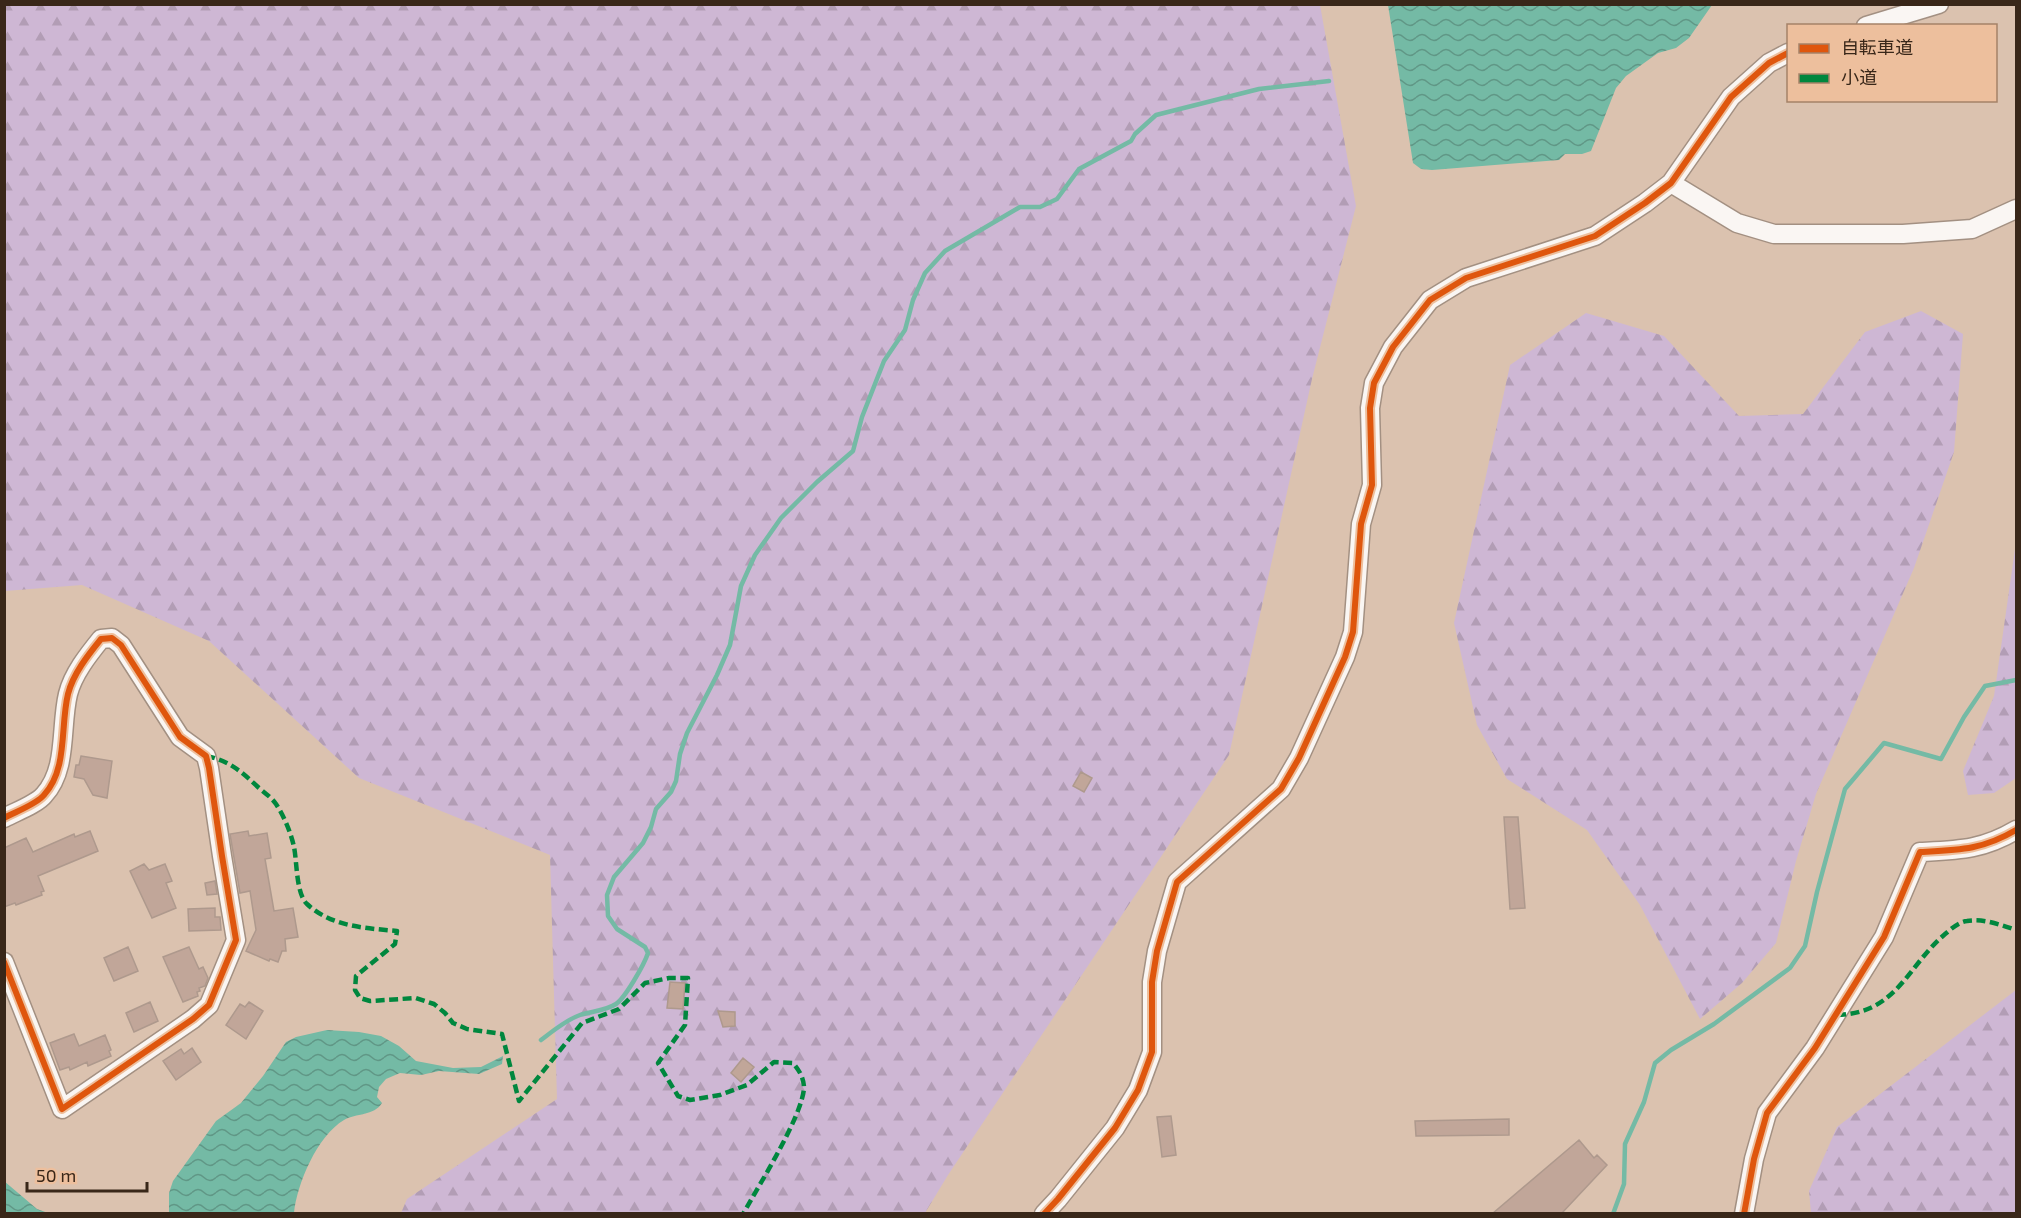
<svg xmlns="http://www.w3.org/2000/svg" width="2021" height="1218" font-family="'Exo 2','Noto Sans JP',sans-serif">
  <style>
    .forest { fill: url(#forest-firs) }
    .water { fill: url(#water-waves) }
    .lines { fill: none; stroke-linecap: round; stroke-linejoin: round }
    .stream { stroke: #74baa5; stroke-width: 4.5 }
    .building { fill: #c1a699; stroke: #ae998d; stroke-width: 1.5 }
    .minor-casing { stroke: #a39082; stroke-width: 21 }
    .minor { stroke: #faf6f3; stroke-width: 18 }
    .quiet { stroke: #00873e; stroke-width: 4.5; stroke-dasharray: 9 4.5; stroke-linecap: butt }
    .cycleway-casing { stroke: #edbf9d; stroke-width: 10 }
    .cycleway { stroke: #df560d; stroke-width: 6 }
  </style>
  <defs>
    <pattern id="forest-firs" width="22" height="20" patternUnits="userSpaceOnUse" patternTransform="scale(1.5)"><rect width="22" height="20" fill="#ceb7d4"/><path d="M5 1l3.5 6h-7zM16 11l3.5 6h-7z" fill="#b29db5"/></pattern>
    <pattern id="water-waves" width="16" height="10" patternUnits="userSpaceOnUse" patternTransform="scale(1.5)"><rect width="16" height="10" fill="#74baa5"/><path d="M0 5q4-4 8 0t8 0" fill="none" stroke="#609786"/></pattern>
  </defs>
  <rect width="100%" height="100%" fill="#dbc2af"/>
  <!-- forest -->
  <path class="forest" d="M5,5H1320L1356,206L1312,379L1229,755L948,1175L925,1213H401L407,1199L557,1099L550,855L359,778L209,641L82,585L5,591V593Z
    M1921,311L1963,334L1954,452L1914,568L1816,794L1796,861L1776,943L1742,983L1700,1019L1640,905L1587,830L1507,779L1477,725L1454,623L1510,365L1586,313L1664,336L1739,416L1803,414L1865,332Z
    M2016,542V778L1994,793L1968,795L1963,771L1994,696Z
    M2016,990V1213H1811L1809,1191L1837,1127Z"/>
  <!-- water -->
  <path class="water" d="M1673,4L1712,5L1689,38L1676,48L1658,53L1626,76L1616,88L1591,151L1582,154H1565L1559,160L1432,170L1421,169L1413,163L1388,5Z
    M327,1030L359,1032L381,1036L399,1046L416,1061L453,1068L481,1067L503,1056L502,1064L479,1074L439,1071L421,1075L400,1073L386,1079L379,1087L377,1097L382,1103C374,1116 356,1113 344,1120C317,1136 297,1184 294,1213H169V1193L173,1181L216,1121L241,1103L263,1076L286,1042L296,1037Z
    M4,1181L37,1209L48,1213H5Z"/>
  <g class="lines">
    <!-- stream -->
    <path class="stream" d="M541,1040C553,1031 566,1020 580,1015C592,1011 605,1011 616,1004C625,998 644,965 648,953L645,947L617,929L608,916L607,895L614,877L643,843L651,827L656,809L671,792L676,781L680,754L687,733L717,675L730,645L741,586L755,555L781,518L817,482L853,451L862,417L884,361L905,330L913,300L925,273L945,251L1020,207H1040L1057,199L1079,169L1131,141L1135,134L1156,115L1259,89L1329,81
      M1613,1214L1624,1184L1625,1144L1644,1102L1655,1063L1671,1050L1714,1024L1790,968L1805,946L1817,892L1845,789L1884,743L1941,759L1964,717L1985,686L2016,680"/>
  </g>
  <!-- building -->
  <path class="building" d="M81,756L112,761L107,798L93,795L84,779L74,777L76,765H79Z
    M1081,772L1092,778L1084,792L1073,786Z
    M1504,817H1518L1525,908L1510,909Z
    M90,831L98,851L38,876L44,891L41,892L42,895L16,905L15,903L4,907V848L26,838L33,852L74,834L75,837Z
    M248,831L249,836L267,833L271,858L265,859L274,911L293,908L298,937L285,939L286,951H282L278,962L270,959L269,961L246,951L256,930L250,891L240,893L230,834Z
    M144,864L149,870L165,864L172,881L166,883L176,908L152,918L130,871Z
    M215,881L217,894L207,895L205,883Z
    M215,908V917H220L221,930L189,931L188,909Z
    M128,947L138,971L114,981L104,958Z
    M189,947L199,969L203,967L208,978L205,986L199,988L200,991L197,992L198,996L183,1002L163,957Z
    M670,982L685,983L683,1009L667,1008Z
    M150,1002L158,1021L134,1032L126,1013Z
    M249,1002L263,1011L246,1039L226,1025L240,1004L245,1007Z
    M718,1011L735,1012V1026L723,1027Z
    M74,1034L79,1046L105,1035L111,1050L109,1051L111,1056L88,1066L87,1062L70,1070L69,1067L60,1070L50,1043Z
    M192,1048L201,1062L176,1080L163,1061L181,1049L184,1054Z
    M743,1058L754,1067L741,1082L731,1073Z
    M1171,1116L1176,1155L1162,1157L1157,1117Z
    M1509,1119V1135L1416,1136L1415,1121Z
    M1579,1140L1594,1158L1597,1155L1607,1165L1561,1214H1492Z"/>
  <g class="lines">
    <defs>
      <path id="minor" d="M1866,26L1939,4
        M1671,183L1737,223L1774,234H1903L1972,229L2016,209
        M4,818C15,812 37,804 44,795C68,769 60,727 68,694C73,674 88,655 101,639L112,638L121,645L180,737L206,756L209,768L222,856L236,940L209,1005L193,1019L62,1109L4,962
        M1044,1214L1058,1199L1115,1128L1138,1090L1152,1052V982L1157,951L1177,882L1281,789L1299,758L1345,657L1353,632L1361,524L1372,485L1370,408L1374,383L1393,347L1430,300L1466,278L1595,236L1645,203L1671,183L1731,97L1769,63L1788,53
        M1744,1214L1754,1159L1767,1113L1815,1048L1884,937L1920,852C1959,850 1982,850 2016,830"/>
    </defs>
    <!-- minor casing -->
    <use href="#minor" class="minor-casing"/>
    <!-- minor -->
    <use href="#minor" class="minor"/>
    <!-- quiet -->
    <path class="quiet" d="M206,756C229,760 243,773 259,788C265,793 272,798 276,804C284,816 291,833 294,847C297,861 296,894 307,904C332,927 365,928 397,931L395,944L356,976L355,990L360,998L370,1001L416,998L434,1004L445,1013L453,1023L467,1029L502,1034L519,1101L582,1023L619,1009L645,983L669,978H688L685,1025L658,1063L678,1096L690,1100L720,1095L747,1085L774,1062L793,1063C799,1070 804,1078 804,1088C802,1117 759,1185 743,1214
      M1837,1015C1897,1013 1906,968 1944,935C1950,930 1958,922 1967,921C1983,918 2001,925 2016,930"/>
    <defs>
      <path id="cycleway" d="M4,818C15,812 37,804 44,795C68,769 60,727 68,694C73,674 88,655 101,639L112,638L121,645L180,737L206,756L209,768L222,856L236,940L209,1005L193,1019L62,1109L4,962
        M1044,1214L1058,1199L1115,1128L1138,1090L1152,1052V982L1157,951L1177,882L1281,789L1299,758L1345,657L1353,632L1361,524L1372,485L1370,408L1374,383L1393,347L1430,300L1466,278L1595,236L1645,203L1671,183L1731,97L1769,63L1788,53
        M1744,1214L1754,1159L1767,1113L1815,1048L1884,937L1920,852C1959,850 1982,850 2016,830"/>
    </defs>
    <!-- cycleway casing -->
    <use href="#cycleway" class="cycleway-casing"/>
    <!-- cycleway -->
    <use href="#cycleway" class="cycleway"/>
  </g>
  <!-- border -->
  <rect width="2021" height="1218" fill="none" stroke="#392719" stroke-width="12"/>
  <!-- legend -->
  <rect x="1787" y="24" width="210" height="78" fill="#edbf9d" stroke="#a58268" stroke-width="1.5"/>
  <rect x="1799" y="44" width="30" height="9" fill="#df560d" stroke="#a58268" stroke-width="1.5"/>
  <text x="1841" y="54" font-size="18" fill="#392719">自転車道</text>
  <rect x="1799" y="74" width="30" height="9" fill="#00873e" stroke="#a58268" stroke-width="1.5"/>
  <text x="1841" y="84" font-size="18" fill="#392719">小道</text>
  <!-- scale -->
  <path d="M27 1182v9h120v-9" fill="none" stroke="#392719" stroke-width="3"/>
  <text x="36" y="1182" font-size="18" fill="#392719" stroke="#edbf9d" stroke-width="4.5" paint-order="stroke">50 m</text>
</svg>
